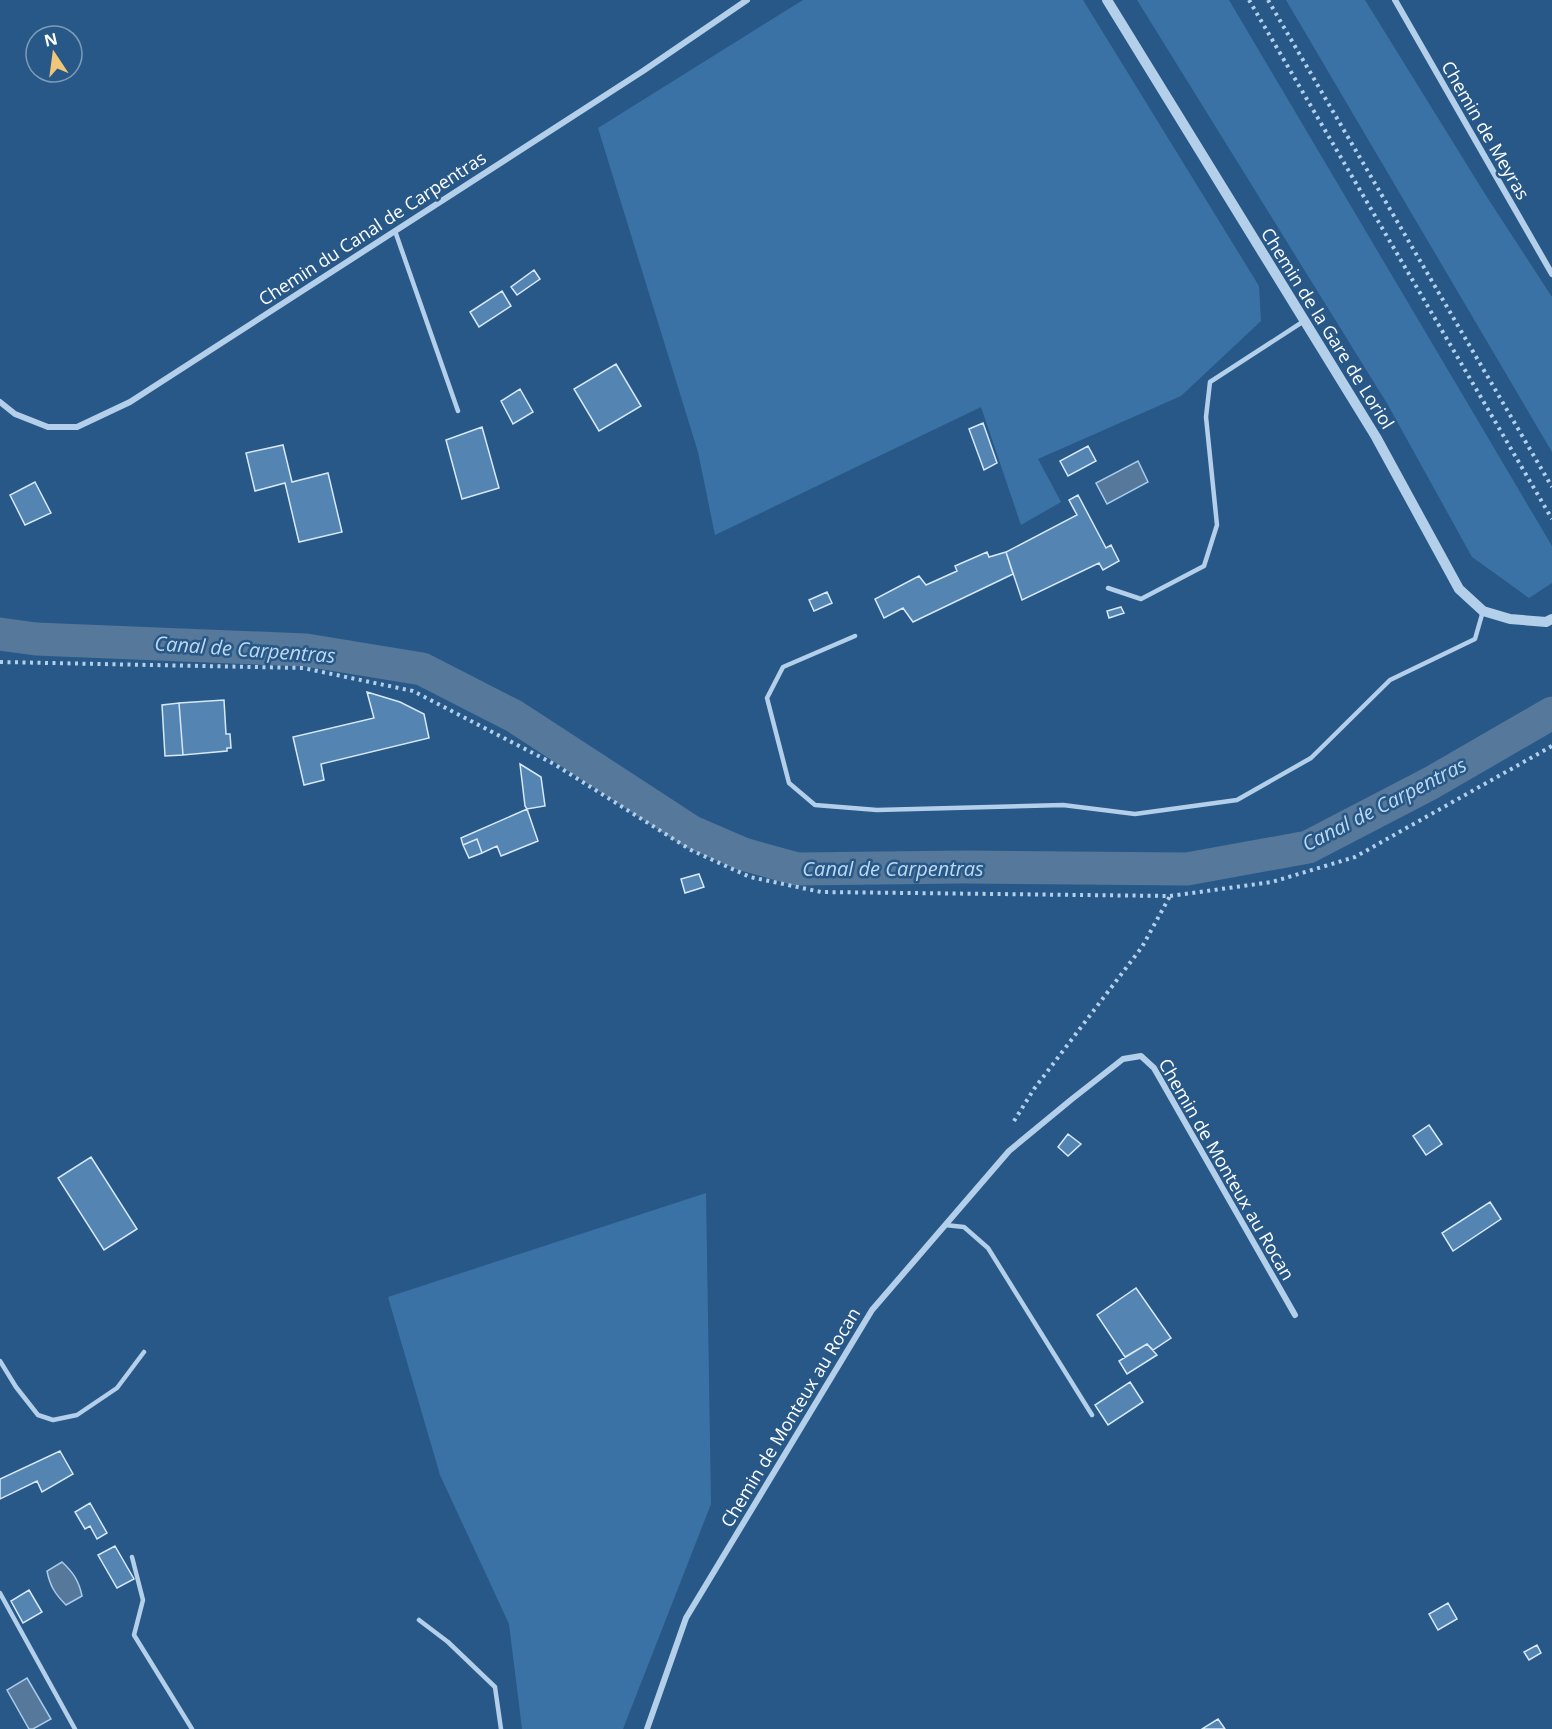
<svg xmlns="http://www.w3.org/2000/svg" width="1552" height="1729" font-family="'Open Sans',sans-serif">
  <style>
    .green { fill: #3b72a5 }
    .water { fill: #56789a; stroke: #a8cbe9; stroke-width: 1.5 }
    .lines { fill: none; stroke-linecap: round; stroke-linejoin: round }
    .canal { stroke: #56789a; stroke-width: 33 }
    .building { fill: #5384b2; stroke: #d7e8f7; stroke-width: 1.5 }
    .path { stroke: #b3cfe9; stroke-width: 4; stroke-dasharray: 3 4.5; stroke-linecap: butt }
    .service { stroke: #b3cfe9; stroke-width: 4.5 }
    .minor { stroke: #b3cfe9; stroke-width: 6 }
    .tertiary { stroke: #b3cfe9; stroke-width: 10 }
    .labels { text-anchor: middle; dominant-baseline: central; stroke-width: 5; stroke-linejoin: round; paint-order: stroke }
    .street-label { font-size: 18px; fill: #fff; stroke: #275888 }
    .water-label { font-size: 20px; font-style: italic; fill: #bfd9f0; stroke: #275888 }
  </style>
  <rect width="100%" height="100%" fill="#275888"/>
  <!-- green -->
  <path class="green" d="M803,0H1083L1259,286L1261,321L1181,396L1038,459L1061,502L1021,525L981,407L715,535L698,452L598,128Z
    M1137,0H1229L1552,546V583L1529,598L1472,557L1388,405Z
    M1286,0H1365L1485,194L1552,297V452Z
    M706,1193L711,1504L623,1729H522L509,1624L440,1475L388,1297Z"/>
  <!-- water -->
  <path class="water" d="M1138,461L1148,482L1107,504L1096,483Z
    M62,1562C73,1572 79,1581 82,1596L66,1605C55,1594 50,1586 47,1571Z
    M27,1678L51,1719L33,1729H29L7,1690Z"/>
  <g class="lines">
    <!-- canal -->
    <path class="canal" d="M0,634L36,639L306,650L422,669L514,716L692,832L743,854L797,869L965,867L1187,869L1308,847L1431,783L1552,713"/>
  </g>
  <!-- building -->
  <path class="building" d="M534,270L540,279L517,295L511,287Z
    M502,291L511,306L479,327L470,312Z
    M616,364L641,406L599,431L574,389Z
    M520,389L533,412L513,424L501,401Z
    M983,423L997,463L984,470L969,429Z
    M482,427L499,488L462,499L446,440Z
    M283,445L292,482L328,473L342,532L299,542L285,483L255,491L246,453Z
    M1088,446L1096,461L1068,476L1060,461Z
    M35,482L51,513L25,525L10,495Z
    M1078,495L1106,548L1111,545L1119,561L1103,570L1099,563L1022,600L1006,552L1077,515L1069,500Z
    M987,552L989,557L1006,552L1013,574L913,622L903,608L884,618L875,599L919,576L926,585L957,571L955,566Z
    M827,592L832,603L814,611L809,600Z
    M1121,607L1124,613L1109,618L1107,611Z
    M367,692L400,702L424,714L429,738L321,764L324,780L304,785L293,737L374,718Z
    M224,700L226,734H230L231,748H227V751L183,755L179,703Z
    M179,703L183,755L165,756L162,705Z
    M520,764L541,777L545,806L527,809L525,806Z
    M527,809L538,841L501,856L497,846L482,853L477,839L463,845L461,838Z
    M477,839L482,853L469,858L463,845Z
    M699,874L704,887L685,893L681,879Z
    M1429,1125L1442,1144L1426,1155L1413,1136Z
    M1068,1134L1081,1144L1068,1156L1058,1147Z
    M91,1157L137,1229L104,1250L58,1178Z
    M1490,1202L1501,1219L1453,1251L1442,1233Z
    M1136,1288L1171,1338L1153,1350L1147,1344L1125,1357L1097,1315Z
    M1147,1344L1157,1355L1127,1374L1119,1361Z
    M1130,1382L1143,1402L1108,1425L1095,1405Z
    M60,1451L73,1474L42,1492L37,1481L0,1499V1479Z
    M90,1503L107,1533L97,1539L90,1526L85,1529L75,1512Z
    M115,1546L134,1579L117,1588L98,1555Z
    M29,1590L42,1612L23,1623L11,1601Z
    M1448,1603L1457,1619L1438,1630L1429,1614Z
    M1537,1645L1541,1653L1529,1660L1524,1652Z
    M1218,1719L1225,1729H1202Z"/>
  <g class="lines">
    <!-- path -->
    <path class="path" d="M1249,0L1552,519
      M1268,0L1552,487
      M0,662L303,668L413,691L554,764L691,850L750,877L821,892L1170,896L1272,882L1355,857L1552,746
      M1014,1121L1034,1089L1142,947L1170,896"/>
    <!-- service -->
    <path class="service" d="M395,231L458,411
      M1108,588L1141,599L1204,566L1217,525L1206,417L1210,382L1304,321
      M855,636L783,667L767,698L789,783L815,805L877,810L1063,805L1135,814L1237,800L1311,758L1390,680L1475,639L1483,611
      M945,1225L964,1227L988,1248L1092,1415
      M0,1361L16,1387L38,1415L53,1420L77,1415L117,1388L144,1352
      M132,1557L143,1600L134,1635L192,1729
      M0,1593L75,1729
      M419,1620L448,1642L495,1687L501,1729"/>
    <!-- minor -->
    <path class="minor" d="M1395,0L1552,274
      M0,402L15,414L48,427H77L130,402L643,71L747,0
      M647,1729L686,1618L872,1310L1009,1151L1072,1099L1123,1059L1141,1056L1154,1068L1295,1315"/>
    <!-- tertiary -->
    <path class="tertiary" d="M1107,0L1376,437L1459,589L1483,611L1510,619L1546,622L1552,619"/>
  </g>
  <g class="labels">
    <!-- street labels -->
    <g class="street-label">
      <text transform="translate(1486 130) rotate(60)">Chemin de Meyras</text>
      <text transform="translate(372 228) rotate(-33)">Chemin du Canal de Carpentras</text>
      <text transform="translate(1328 328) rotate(58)">Chemin de la Gare de Loriol</text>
      <text transform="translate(1227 1169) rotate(60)">Chemin de Monteux au Rocan</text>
      <text transform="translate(790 1417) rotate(-59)">Chemin de Monteux au Rocan</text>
    </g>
    <!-- water labels -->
    <g class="water-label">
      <text transform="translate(245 649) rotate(4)">Canal de Carpentras</text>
      <text transform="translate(1384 804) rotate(-27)">Canal de Carpentras</text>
      <text x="893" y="868">Canal de Carpentras</text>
    </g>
  </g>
  <!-- north arrow -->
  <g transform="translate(54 54) rotate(347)"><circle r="28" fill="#275888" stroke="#7d9bb8" stroke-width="1.5"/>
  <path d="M0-4.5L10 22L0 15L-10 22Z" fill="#f2c679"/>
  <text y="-9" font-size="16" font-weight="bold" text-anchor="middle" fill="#ffffff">N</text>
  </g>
</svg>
